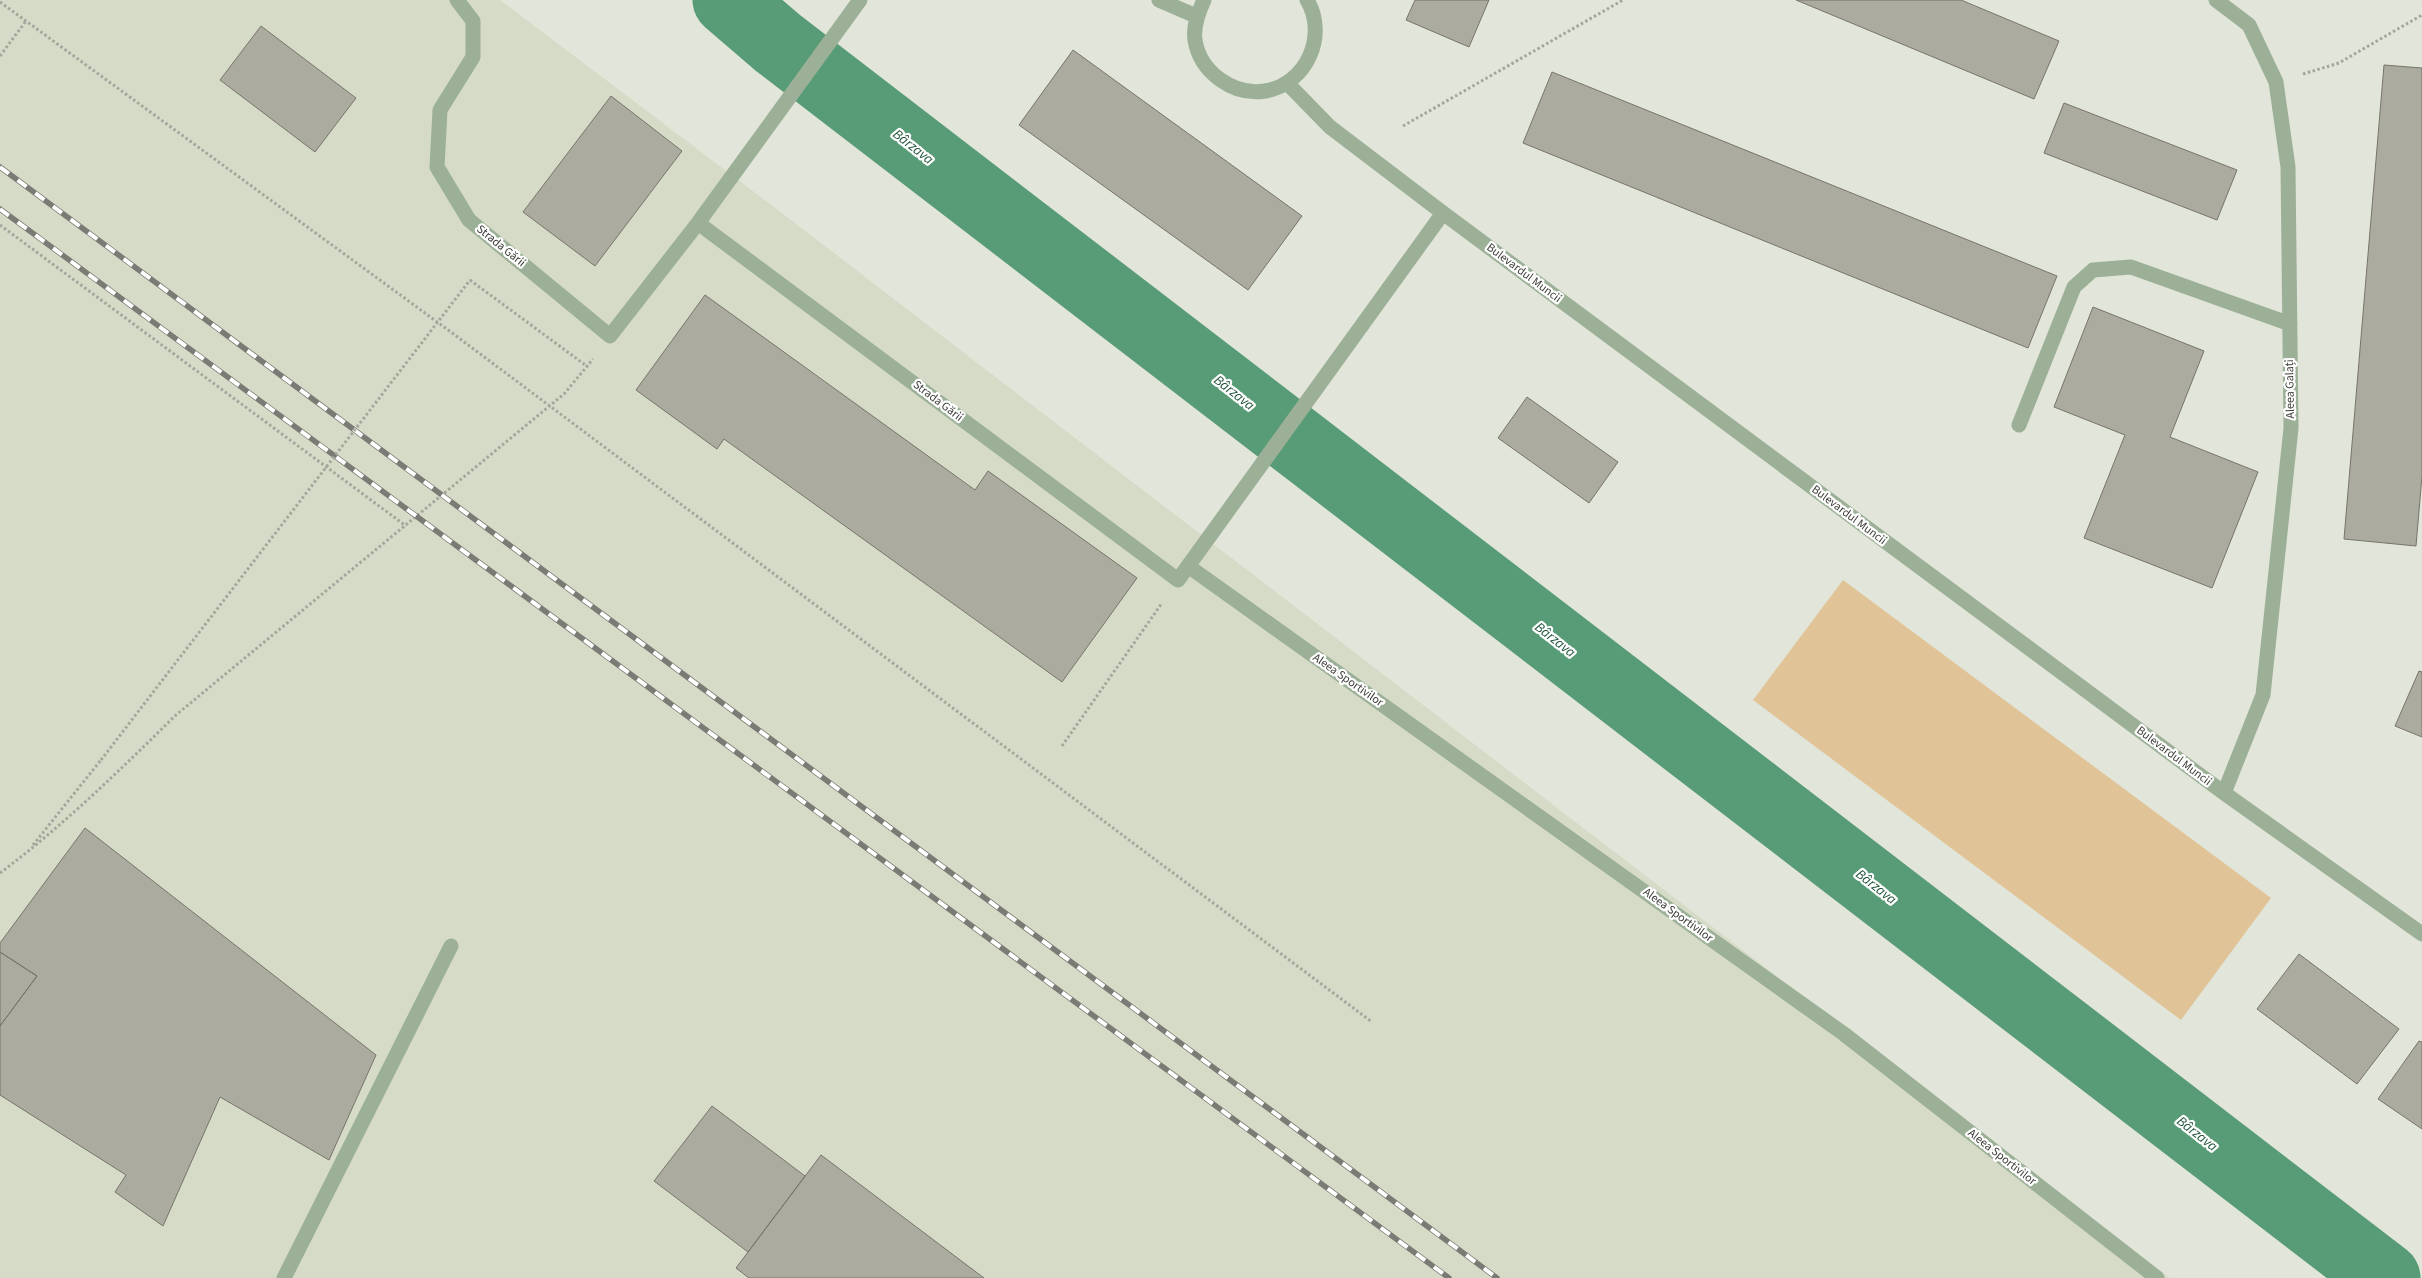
<svg xmlns="http://www.w3.org/2000/svg" width="2422" height="1278" font-family="'Source Sans 3',sans-serif">
  <style>
    .built { fill: #d6dbc8 }
    .green { fill: #e0c498 }
    .lines { fill: none; stroke-linecap: round; stroke-linejoin: round }
    .river { stroke: #579c76; stroke-width: 71 }
    .building { fill: #acab9f; stroke: #77756a }
    .path { stroke: #a4a69d; stroke-width: 3; stroke-dasharray: 2.5 2.5; stroke-linecap: butt }
    .minor { stroke: #9cb097; stroke-width: 15 }
    .rail-casing { stroke: #7a7b74; stroke-width: 5.5 }
    .rail { stroke: #fff; stroke-width: 4; stroke-dasharray: 11; stroke-linecap: butt }
    .path-bridge { stroke: #a4a69d; stroke-width: 3; stroke-dasharray: 2.5 2.5; stroke-linecap: butt }
    .labels { text-anchor: middle; dominant-baseline: central; stroke-width: 4.5; stroke-linejoin: round; paint-order: stroke }
    .street-label { font-size: 12px; fill: #3b3c37; stroke: #fff }
    .water-label { font-size: 14px; font-style: italic; fill: #21553a; stroke: #fff }
  </style>
  <rect width="100%" height="100%" fill="#e2e5d9"/>
  <!-- built -->
  <path class="built" d="M0,0H500L787,217L2170,1278H0Z"/>
  <!-- green -->
  <path class="green" d="M1843,580L2271,898L2181,1020L1753,700Z"/>
  <g class="lines">
    <!-- river -->
    <path class="river" d="M728,0L778,43L2385,1278"/>
  </g>
  <!-- building -->
  <path class="building" d="M1415,0H1489L1469,47L1406,20Z
    M1796,0H1961L2059,41L2034,99Z
    M261,26L356,98L315,152L220,80Z
    M1073,50L1302,216L1248,290L1019,125Z
    M2384,65L2422,68V476L2416,546L2344,539Z
    M1552,72L2057,276L2028,348L1523,143Z
    M611,96L682,151L595,266L523,212Z
    M2064,103L2237,170L2217,220L2044,153Z
    M705,295L975,490L988,471L1137,578L1062,682L724,439L717,449L636,390Z
    M2093,307L2204,351L2170,437L2258,472L2212,588L2084,538L2125,435L2054,407Z
    M1527,397L1618,462L1589,503L1498,438Z
    M2419,671L2422,672V737L2395,726Z
    M85,828L376,1055L329,1160L220,1097L163,1226L115,1192L126,1175L0,1095V1026L37,976L0,952V943Z
    M0,952L37,976L0,1026Z
    M2299,954L2399,1029L2357,1084L2257,1009Z
    M2419,1041L2422,1042V1129L2378,1099Z
    M712,1106L805,1176L748,1252L654,1181Z
    M821,1155L984,1278H749L736,1268Z"/>
  <g class="lines">
    <!-- path -->
    <path class="path" d="M0,2L455,335L1372,1022
      M0,56L26,21
      M2303,74L2339,63L2422,15
      M1403,126L1623,0
      M0,225L406,526
      M470,280L588,367
      M1062,746L1162,603
      M33,845L101,760
      M0,873C63,826 120,770 176,715L564,394L593,359"/>
    <!-- minor -->
    <path class="minor" d="M457,0L473,21V57L440,110L437,167L469,220L610,336L698,223L860,0
      M1159,0L1196,16
      M1204,0C1198,13 1193,26 1195,40C1200,72 1233,96 1265,91C1307,84 1328,35 1307,0
      M2216,0L2249,25L2276,82L2288,167L2291,428L2263,695L2224,793
      M1287,83L1330,127L1443,213L2224,793L2422,934
      M698,223L1178,580L1443,213
      M2019,425L2074,287L2093,270L2131,267L2290,324
      M1188,566L1844,1034L2157,1278
      M284,1278L451,946"/>
    <defs>
      <path id="rail" d="M0,167L1497,1278
        M0,209L1449,1278"/>
    </defs>
    <!-- rail casing -->
    <use href="#rail" class="rail-casing"/>
    <!-- rail -->
    <use href="#rail" class="rail"/>
    <!-- path-bridge -->
    <path class="path-bridge" d="M101,760L470,280"/>
  </g>
  <g class="labels">
    <!-- street labels -->
    <g class="street-label">
      <text transform="translate(501 246) rotate(39)">Strada Gării</text>
      <text transform="translate(1524 273) rotate(37)">Bulevardul Muncii</text>
      <text transform="translate(2290 389) rotate(-91)">Aleea Galați</text>
      <text transform="translate(938 401) rotate(37)">Strada Gării</text>
      <text transform="translate(1849 515) rotate(37)">Bulevardul Muncii</text>
      <text transform="translate(1348 680) rotate(35)">Aleea Sportivilor</text>
      <text transform="translate(2174 756) rotate(37)">Bulevardul Muncii</text>
      <text transform="translate(1678 915) rotate(36)">Aleea Sportivilor</text>
      <text transform="translate(2002 1157) rotate(38)">Aleea Sportivilor</text>
    </g>
    <!-- water labels -->
    <g class="water-label">
      <text transform="translate(913 147) rotate(38)">Bârzava</text>
      <text transform="translate(1234 393) rotate(38)">Bârzava</text>
      <text transform="translate(1555 640) rotate(38)">Bârzava</text>
      <text transform="translate(1876 887) rotate(38)">Bârzava</text>
      <text transform="translate(2197 1134) rotate(38)">Bârzava</text>
    </g>
  </g>
</svg>
